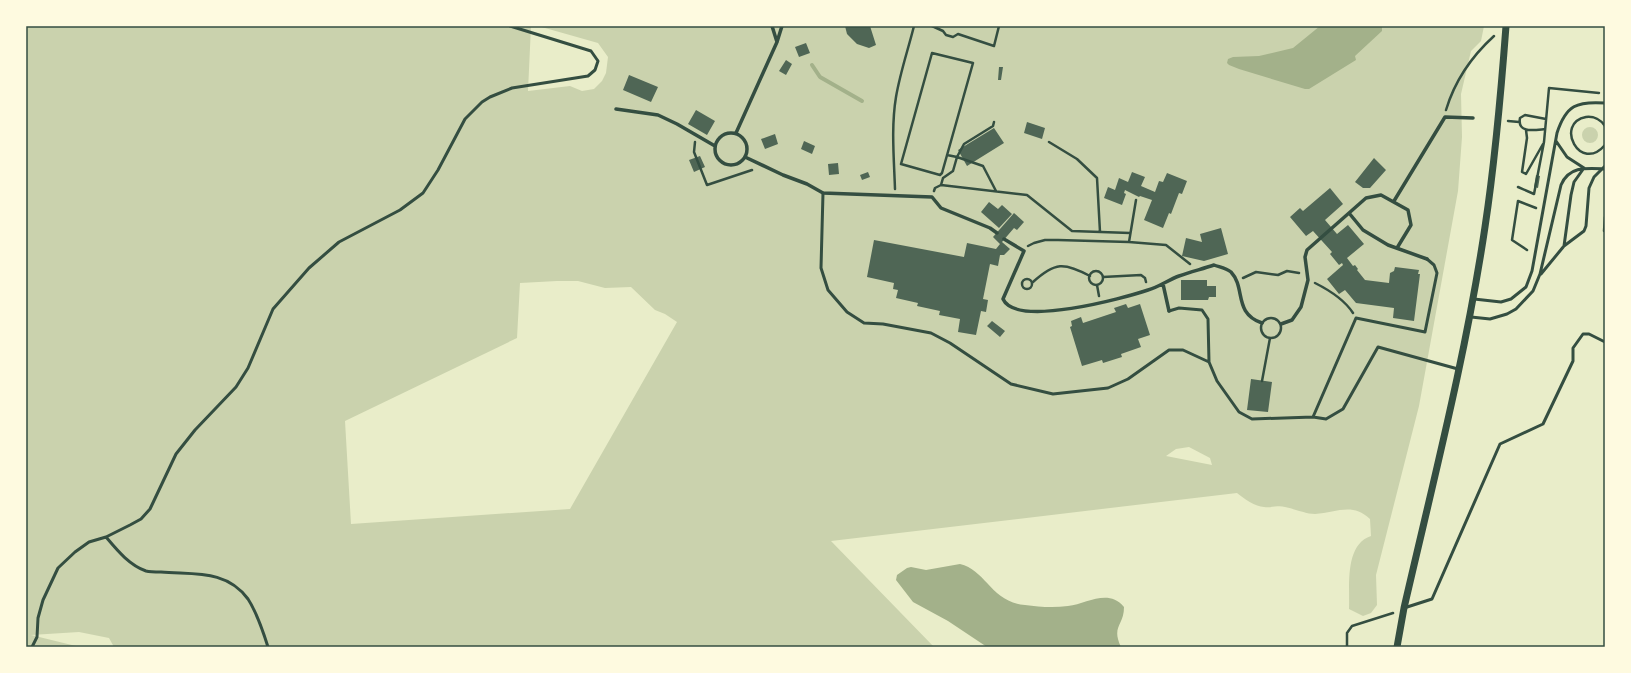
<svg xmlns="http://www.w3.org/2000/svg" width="1631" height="673" font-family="Karla,sans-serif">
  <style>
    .green { fill: #cad2ad; fill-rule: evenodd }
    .water { fill: #a3b18a }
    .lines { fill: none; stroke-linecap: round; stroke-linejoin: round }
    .stream { stroke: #a3b18a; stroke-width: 4 }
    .building { fill: #4f6655 }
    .path { stroke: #344e41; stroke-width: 2.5 }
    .service { stroke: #344e41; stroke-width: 3 }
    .pedestrian { stroke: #344e41; stroke-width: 3.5 }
    .tertiary { stroke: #344e41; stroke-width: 7 }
    .neatline { fill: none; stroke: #344e41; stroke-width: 1.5 }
  </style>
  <rect width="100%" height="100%" fill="#e9edc9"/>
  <!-- green -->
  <path class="green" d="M26,26H531L528,91L570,86L582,91L594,89L602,81L606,73L608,57L598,43L538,26H1484L1481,41L1471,51L1461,94L1462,137L1458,191L1419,406L1376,575L1377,605L1371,613L1363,616L1349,609C1350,587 1344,545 1371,536L1370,519C1352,502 1336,513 1315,514C1306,514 1295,509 1285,507C1278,505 1272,508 1264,507C1256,507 1243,498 1237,493L831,541L934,647H114L109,638L79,632L31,635L80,647H26ZM557,281H578L605,288L631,287L655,310L665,314L677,322L570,509L351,524L345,421L517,338L520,283ZM1189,447L1210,458L1212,465L1166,456L1176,449Z
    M1582 135a8 8 0 1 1 16 0a8 8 0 1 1-16 0Z"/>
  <!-- water -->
  <path class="water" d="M1320,26H1378L1382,27V31L1355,56L1356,60L1309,89H1305L1239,69L1229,65L1227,63L1228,59L1233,57L1259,56L1293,48Z
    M960,564C986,570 991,602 1025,605C1039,607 1054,608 1068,606C1087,604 1108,588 1124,607C1124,626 1111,626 1121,647H987L948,621L913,602L896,580L897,575L907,568L911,567L926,570Z"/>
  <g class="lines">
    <!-- stream -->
    <path class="stream" d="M812,65L820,77L862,101"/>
  </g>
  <!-- building -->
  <path class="building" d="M845,26H870L876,45L869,48L857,44L847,34Z
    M806,43L810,53L799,57L795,47Z
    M786,60L792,64L786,75L779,71Z
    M999,67H1003L1001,80H998Z
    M629,75L658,87L651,102L623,90Z
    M696,110L715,121L707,135L688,124Z
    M1027,122L1045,128L1042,139L1024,133Z
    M994,128L1004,143L967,166L958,150Z
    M775,134L778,144L765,149L761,139Z
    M804,141L815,146L812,154L801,149Z
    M700,156L705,167L694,172L689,160Z
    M1374,158L1386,170L1370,188H1363L1355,182Z
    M838,163L839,174L829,175L828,164Z
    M868,172L870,177L862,180L860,175Z
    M1132,172L1145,177L1141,186L1155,192L1159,181L1163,182L1167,173L1187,181L1182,194L1179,193L1171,214L1169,213L1163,228L1144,220L1152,200L1140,196L1139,197L1125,190L1124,193L1126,194L1122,205L1104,198L1108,187L1115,190L1119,178L1128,182Z
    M1536,175L1540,176L1538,188L1534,187Z
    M1330,188L1343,204L1325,220L1337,234L1348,225L1364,244L1347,258L1353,266L1355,265L1358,269L1357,270L1365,280L1389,283L1390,273L1394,271L1395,267L1419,270L1418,274H1420L1414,321L1393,318L1394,308L1356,303L1345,290L1339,294L1327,279L1343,265L1342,263L1339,265L1330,254L1332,252L1313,231L1306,236L1290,217L1300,208L1303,211Z
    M989,202L998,209L1002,205L1012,214L999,228L981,212Z
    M1014,213L1024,222L1017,230L1014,228L1002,242L1010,249L1004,255H1000L998,266L990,264L983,299L988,300L986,312L981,311L976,335L958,332L960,319L939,315L940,311L917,306L918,303L896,298L898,290L893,289L894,283L867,277L874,240L964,257L967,243L996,249L1000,244L993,237Z
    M1221,228L1228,254L1204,261L1182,256L1186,238L1202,242L1200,234Z
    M1181,280H1207V286H1216V297H1209L1208,300H1181Z
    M1126,304L1128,308L1140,304L1150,335L1138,339L1141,347L1121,354L1122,357L1103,363L1102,360L1082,366L1070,327L1072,326L1071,321L1081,317L1083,323L1116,312L1114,308Z
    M992,321L1005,331L1000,337L987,326Z
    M1251,379L1272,382L1268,412L1247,410Z"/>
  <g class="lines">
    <!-- path -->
    <path class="path" d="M932,26L943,31L946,35L953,37L958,34L994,46L999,26
      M932,53L973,63L942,173L940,175L901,164Z
      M1446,110C1455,80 1472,56 1494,36
      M1508,121L1519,122
      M1605,126C1601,120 1594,116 1586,117C1554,123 1580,174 1605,145
      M1545,129C1535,130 1517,134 1520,118L1525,115L1546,119
      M1526,130L1527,138L1522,172L1526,174L1543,144
      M695,142L694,152L707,185L752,170
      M1049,142L1077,159L1097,178L1100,232
      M947,155L957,157L964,144L993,126L994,122
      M941,185L943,178L953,171L957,157L983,166L996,191
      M1518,187L1534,194L1544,142L1549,88L1599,93
      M895,189C894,159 891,127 896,97C900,73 908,50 914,26
      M934,191L935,188L941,185L1027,195L1072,231L1130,233
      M1605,217L1604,231H1605
      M1129,242L1136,200
      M1028,246L1034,243L1045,240H1058L1129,242L1166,245L1190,264
      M1527,250L1512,240L1518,201L1536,208
      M1089 278a7 7 0 1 1 14 0a7 7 0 1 1-14 0Z
      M1103,277L1141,275L1145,278L1146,282
      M1243,278L1256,272L1278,275L1287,271L1299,273
      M1022 284a5 5 0 1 1 10 0a5 5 0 1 1-10 0Z
      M1033,282C1055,262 1064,262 1090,276
      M1315,283C1329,290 1344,299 1353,313
      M1097,285L1099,296
      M1261 328a10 10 0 1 1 20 0a10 10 0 1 1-20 0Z
      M1262,381L1270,338
      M1347,647V633L1352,626L1393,613"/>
    <!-- service -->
    <path class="service" d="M1556,141L1567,157L1584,168
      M823,193L821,268L828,290L847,312L864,323L883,324L931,333L950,343L1011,384L1053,394L1108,388L1128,379L1169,350H1183L1209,362
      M1564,246L1571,195L1574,182L1584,168
      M1541,274L1564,246L1584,231L1586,226L1589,188L1594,177L1605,166
      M1474,299L1501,302L1511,299L1526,287L1532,271L1557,133C1566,105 1577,101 1605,103
      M1169,311L1179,308L1202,310L1208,319L1209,362L1217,381L1239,412L1252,419L1313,417L1326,419L1343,409L1378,347L1458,369
      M1471,317L1490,319L1507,314L1516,309L1533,291L1540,274L1561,185C1569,166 1586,168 1605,169
      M1313,417L1356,318L1425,332L1437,273L1434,265L1427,259
      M106,537C117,550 129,565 146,571C150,572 156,572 161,572C193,575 226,569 248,599C257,613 263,631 268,647
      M1404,608L1432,599L1500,444L1543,424L1573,361V348L1583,334H1589L1605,342
      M32,647L37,637L38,618L43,600L58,568L75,552L89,542L106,537L130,525L141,519L150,509L176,454L195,430L236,387L248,368L273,309L309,268L339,242L400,210L423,193L438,170L465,119L482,102L490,97L512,88L588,76L595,70L598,61L591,51L510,26"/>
    <!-- pedestrian -->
    <path class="pedestrian" d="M772,26L777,42
      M616,109L658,115L677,124L715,146
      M715 149a16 16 0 1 1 32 0a16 16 0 1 1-32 0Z
      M736,133L777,42L782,26
      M745,157L783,175L807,184L823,193L932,197L941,208L990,228L997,233
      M1394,201L1445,117L1473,118
      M1004,239L1024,251L1003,299C1016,328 1124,298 1148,290C1159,287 1168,280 1179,276C1190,272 1202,269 1214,265C1219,267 1226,268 1231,272C1246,288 1233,313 1262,323
      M1397,248L1411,225L1408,210L1381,195L1366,198L1349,213L1363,230L1388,245L1427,259
      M1163,284L1169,311
      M1281,324L1292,320L1301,307L1308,280L1305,257L1307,250L1349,213"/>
    <!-- tertiary -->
    <path class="tertiary" d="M1397,647L1404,608C1433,482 1466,355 1485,227C1495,161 1501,93 1506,26"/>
  </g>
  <!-- border -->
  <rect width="1631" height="673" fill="none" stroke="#fefae0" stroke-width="54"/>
  <rect x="27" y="27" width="1577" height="619" class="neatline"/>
</svg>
